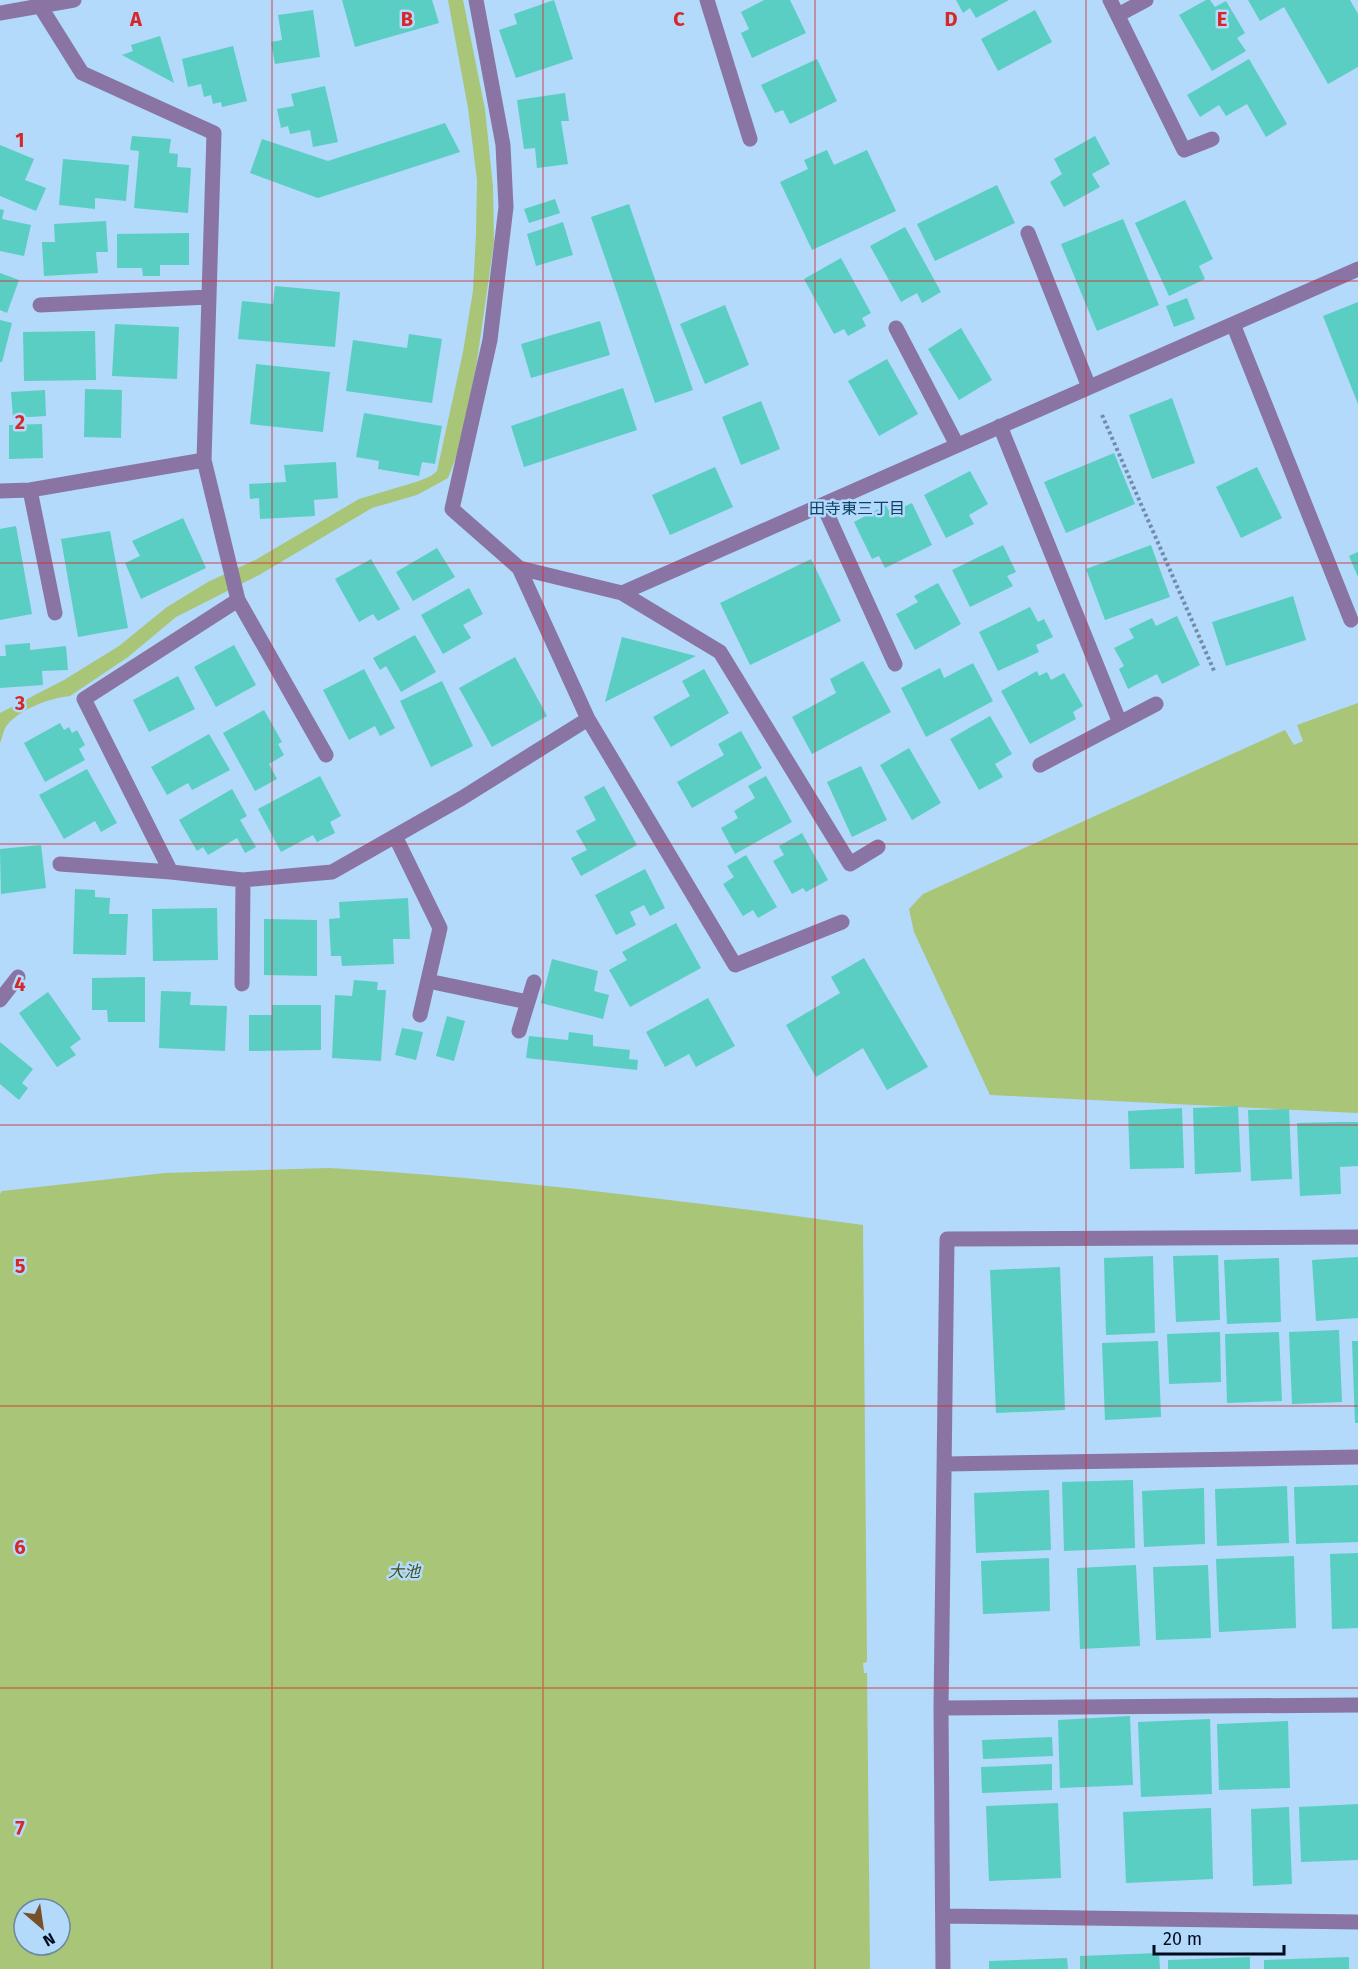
<svg xmlns="http://www.w3.org/2000/svg" width="1358" height="1969" font-family="'Fira Sans','Noto Sans JP',sans-serif">
  <style>
    .water { fill: #a8c578; fill-rule: evenodd }
    .building { fill: #5acec2 }
    .lines { fill: none; stroke-linecap: round; stroke-linejoin: round }
    .path { stroke: #708ca9; stroke-width: 4; stroke-dasharray: 3 3; stroke-linecap: butt }
    .minor { stroke: #8a74a3; stroke-width: 15 }
    .grid { fill: none; stroke: #d62828; stroke-width: 1.5; stroke-opacity: 0.55 }
    .labels { text-anchor: middle; dominant-baseline: central; stroke-width: 5; stroke-linejoin: round; paint-order: stroke }
    .neighbourhood-label { font-size: 16px; fill: #0d4065; stroke: #b3d9fb }
    .water-label { font-size: 16px; font-style: italic; fill: #41531d; stroke: #b3d9fb }
    .grid-label { font-size: 20px; text-anchor: middle; font-weight: bold; fill: #d62828; stroke: #b3d9fb; stroke-width: 5; stroke-linejoin: round; paint-order: stroke }
  </style>
  <rect width="100%" height="100%" fill="#b3d9fb"/>
  <!-- water -->
  <path class="water" d="M448,0H463L485,109L493,187L494,242L476,368L458,452L448,478L417,495L372,508L259,575L176,617L128,657L70,696C49,698 21,709 7,725C3,730 3,737 0,743V713L64,680L119,646L167,607L208,582L257,559L359,499L419,481L431,476L437,471L463,352L473,291L476,234L477,180L468,108Z
    M1358,703V1113L990,1095L914,932L909,909L923,894L1285,730L1294,745L1303,741L1297,725Z
    M329,1168C508,1178 685,1201 863,1225L867,1662L863,1663L864,1673H867L870,1969H0V1194L2,1191L165,1173ZM24,1909H60V1945H24Z"/>
  <!-- building -->
  <path class="building" d="M342,0H432L439,23L355,47Z
    M554,0L573,59L516,78L499,30L517,24L514,14Z
    M764,0H790L806,33L752,58L741,33L749,29L741,12Z
    M956,0H1009L976,18L970,8L963,13Z
    M1206,0H1210L1215,7L1226,1L1245,33L1237,38L1246,51L1212,71L1179,15Z
    M1248,0H1350L1358,14V67L1328,84L1284,7L1260,21Z
    M313,10L320,57L275,64L271,42L282,40L278,15Z
    M1035,10L1052,42L998,71L981,39Z
    M160,36L174,83L122,55L133,51L131,45Z
    M233,46L247,101L222,107L221,102L213,104L211,95L204,97L201,84L188,87L182,59Z
    M817,59L837,101L790,124L783,110L775,113L761,85Z
    M1249,59L1287,124L1266,137L1247,104L1226,116L1219,105L1200,117L1187,95Z
    M325,86L338,142L313,147L310,130L290,134L288,126L281,128L277,109L294,106L291,94Z
    M565,93L569,121H561L568,164L537,168L535,148L524,149L517,100Z
    M445,123L460,152L318,198L250,173L262,139L328,161Z
    M132,136L171,139L169,153L178,154L177,167L191,168L188,213L134,208L139,151L130,150Z
    M1095,136L1110,164L1092,174L1100,187L1064,207L1050,182L1062,174L1054,159Z
    M0,145L34,159L25,180L46,188L36,211L0,196Z
    M827,150L834,165L867,150L896,211L812,250L780,182L808,169L804,160Z
    M63,159L129,165L126,201L95,198V209L59,205Z
    M997,185L1015,223L935,261L917,224Z
    M555,199L560,213L529,223L524,209Z
    M1185,200L1213,259L1199,266L1205,279L1169,296L1135,223Z
    M629,204L693,390L655,403L591,217Z
    M0,209L4,210L2,219L31,225L24,256L0,251Z
    M1123,219L1159,305L1097,331L1061,244Z
    M106,221L108,252H96L98,273L44,276L42,242H55L54,224Z
    M563,222L573,255L536,266L527,234Z
    M905,227L941,292L922,303L917,293L901,302L870,246Z
    M189,233V265H160V276H143L142,268H117V234Z
    M841,258L871,313L862,318L866,326L848,336L844,329L834,334L804,279Z
    M0,273L19,280L7,313L0,310Z
    M275,286L340,292L335,347L238,339L242,301L273,304Z
    M1187,298L1195,319L1174,327L1166,306Z
    M1358,302V404L1323,316Z
    M725,305L749,365L705,384L680,324Z
    M0,320L12,323L2,362H0Z
    M600,321L610,355L531,378L521,344Z
    M115,324L179,327L177,379L112,376Z
    M961,328L992,380L959,400L928,349Z
    M95,331L96,380L24,381L23,332Z
    M409,334L442,339L432,403L346,391L353,340L407,348Z
    M887,359L918,414L879,436L848,381Z
    M256,364L330,372L323,432L250,424Z
    M623,388L637,430L524,467L511,426Z
    M85,389L122,390L121,438L84,437Z
    M45,390L46,416L13,418L11,392Z
    M1172,398L1195,463L1152,479L1129,415Z
    M761,401L780,449L741,465L722,417Z
    M364,413L442,426L435,464L422,462L419,476L378,469L379,461L356,457Z
    M42,424L43,458L9,459V425Z
    M1114,453L1135,504L1066,533L1044,482Z
    M336,462L338,498L314,500L315,516L260,519L259,498L250,499L249,484L286,482L284,465Z
    M715,467L733,507L670,535L652,495Z
    M1257,467L1282,518L1241,538L1216,487Z
    M970,471L988,504L969,515L974,524L946,538L924,495Z
    M912,503L932,545L885,568L879,556L872,559L854,522L886,505L890,513Z
    M183,518L206,568L141,599L125,563L140,556L132,541Z
    M16,526L32,614L0,620V529Z
    M110,531L128,628L78,637L61,539Z
    M1003,545L1016,572L1007,576L1013,586L970,607L952,570Z
    M1151,545L1170,597L1105,620L1086,569Z
    M437,548L455,577L413,601L396,572Z
    M1358,552V577L1349,556Z
    M371,559L400,609L378,621L373,614L359,622L335,579Z
    M811,559L841,621L750,665L720,603Z
    M938,583L961,624L915,650L896,614L918,602L914,596Z
    M469,588L483,614L463,625L471,638L443,654L421,615Z
    M1293,596L1306,640L1226,666L1212,622Z
    M1030,607L1038,622L1044,619L1053,637L1036,645L1039,652L998,671L979,632Z
    M1177,616L1200,665L1162,684L1157,674L1128,689L1119,669L1124,666L1114,648L1134,638L1129,629L1152,618L1156,626Z
    M415,635L436,672L401,692L386,666L380,670L373,658Z
    M622,637L696,656L605,702Z
    M30,643V650L66,646L68,670L42,671L43,685L0,688V656H6L5,645Z
    M234,645L256,685L216,707L194,667Z
    M515,657L547,716L492,747L459,688Z
    M863,661L891,712L812,754L792,717L836,693L830,679Z
    M973,663L993,701L926,737L901,688L940,668L944,678Z
    M364,669L395,728L380,736L375,726L349,740L323,690Z
    M704,669L729,713L671,747L653,717L690,696L682,681Z
    M1037,671L1039,676L1047,672L1051,680L1064,673L1083,706L1073,712L1076,719L1030,744L1001,691Z
    M178,676L195,709L149,732L133,700Z
    M442,681L473,746L431,767L400,701Z
    M264,710L282,742L278,744L284,755L269,764L277,779L255,791L223,733Z
    M990,716L1012,754L995,764L1003,777L979,790L950,739Z
    M60,723L64,730L69,727L72,733L77,730L85,745L79,749L85,760L45,782L24,743Z
    M741,731L762,768L692,808L677,782L724,755L718,744Z
    M209,734L230,770L192,790L188,783L167,795L151,767Z
    M909,748L941,803L912,820L880,765Z
    M861,766L887,820L852,837L827,782Z
    M87,769L117,823L101,832L95,821L64,839L39,795Z
    M320,776L341,816L330,822L335,833L317,842L313,835L281,852L258,809Z
    M766,776L792,822L735,854L721,828L738,818L734,811L755,798L748,786Z
    M604,786L637,845L581,876L571,858L587,850L576,831L596,820L584,797Z
    M232,789L247,816L240,820L256,847L245,853L237,838L208,855L203,847L197,851L179,820Z
    M802,833L828,880L806,892L803,888L792,894L773,861L784,855L779,846Z
    M41,845L46,888L1,894L0,849Z
    M746,855L777,907L758,918L753,910L743,916L723,884L734,877L727,866Z
    M645,869L665,908L650,916L644,905L630,912L636,925L616,935L595,895Z
    M75,889L95,890V897L110,898L109,914H128L126,955L73,954Z
    M408,898L410,939H393L394,964L342,966L341,956H331L329,919L340,918L339,902Z
    M217,908L218,960L153,961L152,909Z
    M264,919L317,920V976L264,975Z
    M676,923L701,968L630,1007L609,970L627,960L622,952Z
    M864,958L928,1067L887,1090L863,1048L816,1077L786,1025L840,993L831,977Z
    M552,959L598,971L594,991L609,995L603,1019L541,1003Z
    M145,977V1022H108L107,1010H92V978Z
    M354,980L378,982L377,990H386L381,1061L332,1058L335,995L352,996Z
    M161,991L191,992L190,1005L227,1006L225,1051L159,1048Z
    M48,992L81,1039L70,1047L76,1055L57,1067L19,1013Z
    M708,998L735,1046L696,1067L689,1054L665,1067L646,1032Z
    M272,1005H321V1050L249,1051V1015H272Z
    M447,1016L465,1021L454,1061L436,1056Z
    M402,1028L423,1032L416,1060L395,1055Z
    M569,1032L593,1035V1046L630,1050L629,1059L638,1060L637,1070L526,1058L529,1036L568,1040Z
    M0,1042L33,1069L22,1083L28,1088L19,1100L0,1084Z
    M1238,1106L1241,1172L1195,1174L1193,1108Z
    M1182,1108L1184,1168L1130,1169L1128,1111Z
    M1289,1109L1292,1179L1251,1181L1248,1110Z
    M1339,1122H1358V1166L1340,1167L1341,1194L1300,1196L1297,1123Z
    M1218,1255L1220,1320L1176,1322L1173,1256Z
    M1153,1256L1155,1333L1106,1335L1104,1258Z
    M1358,1257V1318L1316,1321L1312,1260Z
    M1279,1258L1281,1322L1227,1324L1224,1260Z
    M1060,1267L1065,1410L996,1413L990,1270Z
    M1339,1330L1342,1402L1292,1404L1289,1332Z
    M1220,1332L1221,1382L1169,1384L1167,1334Z
    M1279,1332L1282,1401L1227,1403L1225,1334Z
    M1158,1341L1161,1417L1105,1420L1102,1343Z
    M1352,1341H1358V1423H1355Z
    M1133,1480L1135,1548L1064,1551L1062,1482Z
    M1358,1485V1542L1296,1544L1294,1487Z
    M1287,1486L1289,1543L1217,1546L1215,1489Z
    M1204,1488L1205,1544L1144,1547L1142,1491Z
    M1049,1490L1051,1550L976,1553L974,1493Z
    M1358,1553V1628L1332,1629L1330,1554Z
    M1294,1556L1296,1628L1219,1632L1216,1559Z
    M1049,1558L1050,1611L983,1614L981,1561Z
    M1136,1565L1140,1646L1080,1649L1077,1568Z
    M1208,1565L1211,1638L1156,1640L1153,1567Z
    M1130,1716L1133,1785L1060,1788L1058,1720Z
    M1210,1719L1212,1794L1141,1797L1138,1722Z
    M1288,1721L1290,1788L1219,1790L1217,1724Z
    M1052,1737L1053,1756L983,1759L982,1740Z
    M1052,1764V1790L982,1793L981,1767Z
    M1058,1803L1061,1878L989,1881L986,1806Z
    M1358,1804V1860L1301,1862L1299,1807Z
    M1289,1807L1292,1884L1253,1886L1251,1809Z
    M1211,1808L1213,1879L1126,1883L1123,1812Z
    M1159,1953L1160,1969H1080V1956Z
    M1250,1957V1969H1168V1960Z
    M1349,1957V1969H1264V1960Z
    M1067,1958L1068,1969H989V1961Z"/>
  <g class="lines">
    <!-- path -->
    <path class="path" d="M1102,415L1215,673"/>
    <!-- minor -->
    <path class="minor" d="M476,0L503,145L506,207L490,340L452,509L519,568L622,593L1358,269
      M707,0L750,139
      M1110,0L1184,150L1212,139
      M40,6L82,73L214,133L204,460L238,600L326,755
      M0,13L74,0
      M1118,15L1146,0
      M1028,233L1089,387
      M40,305L209,297
      M1233,324L1351,620
      M896,328L957,445
      M1000,426L1120,723
      M30,490L55,613
      M0,491L30,490L204,460
      M823,505L895,664
      M519,568L588,719L735,965L842,922
      M622,593L720,652L850,864L878,847
      M1040,765L1156,704
      M395,836L440,928L420,1015
      M60,864L171,872L243,880L332,872L462,798L588,719
      M171,872L84,699L238,600
      M428,981L528,1002
      M242,984L243,880
      M0,1000L18,977
      M519,1031L534,982
      M945,1464L1358,1457
      M941,1708L1358,1705
      M943,1916L1358,1922
      M943,1969L941,1708L947,1239L1358,1237"/>
  </g>
  <!-- grid -->
  <path class="grid" d="M272,0V1969M543,0V1969M815,0V1969M1086,0V1969M0,281H1358M0,563H1358M0,844H1358M0,1125H1358M0,1406H1358M0,1688H1358"/>
  <g class="labels">
    <!-- neighbourhood labels -->
    <g class="neighbourhood-label">
      <text x="857" y="508">田寺東三丁目</text>
    </g>
    <!-- water labels -->
    <g class="water-label">
      <text x="404" y="1571">大池</text>
    </g>
  </g>
  <g class="grid-label">
    <text x="136" y="26">A</text>
    <text x="407" y="26">B</text>
    <text x="679" y="26">C</text>
    <text x="951" y="26">D</text>
    <text x="1222" y="26">E</text>
    <text x="20" y="147">1</text>
    <text x="20" y="429">2</text>
    <text x="20" y="710">3</text>
    <text x="20" y="991">4</text>
    <text x="20" y="1273">5</text>
    <text x="20" y="1554">6</text>
    <text x="20" y="1835">7</text>
  </g>
  <!-- north arrow -->
  <g transform="translate(42 1927) rotate(151)"><circle r="28" fill="#b3d9fb" stroke="#6b87a3" stroke-width="1.5"/>
  <path d="M0-4.5L10 22L0 15L-10 22Z" fill="#75502b"/>
  <text y="-9" font-size="16" font-weight="bold" text-anchor="middle" fill="#000c1f">N</text>
  </g>
  <!-- scale -->
  <path d="M1154 1945v9h130v-9" fill="none" stroke="#000c1f" stroke-width="3"/>
  <text x="1163" y="1945" font-size="18" fill="#000c1f" stroke="#b3d9fb" stroke-width="4.5" paint-order="stroke">20 m</text>
</svg>
